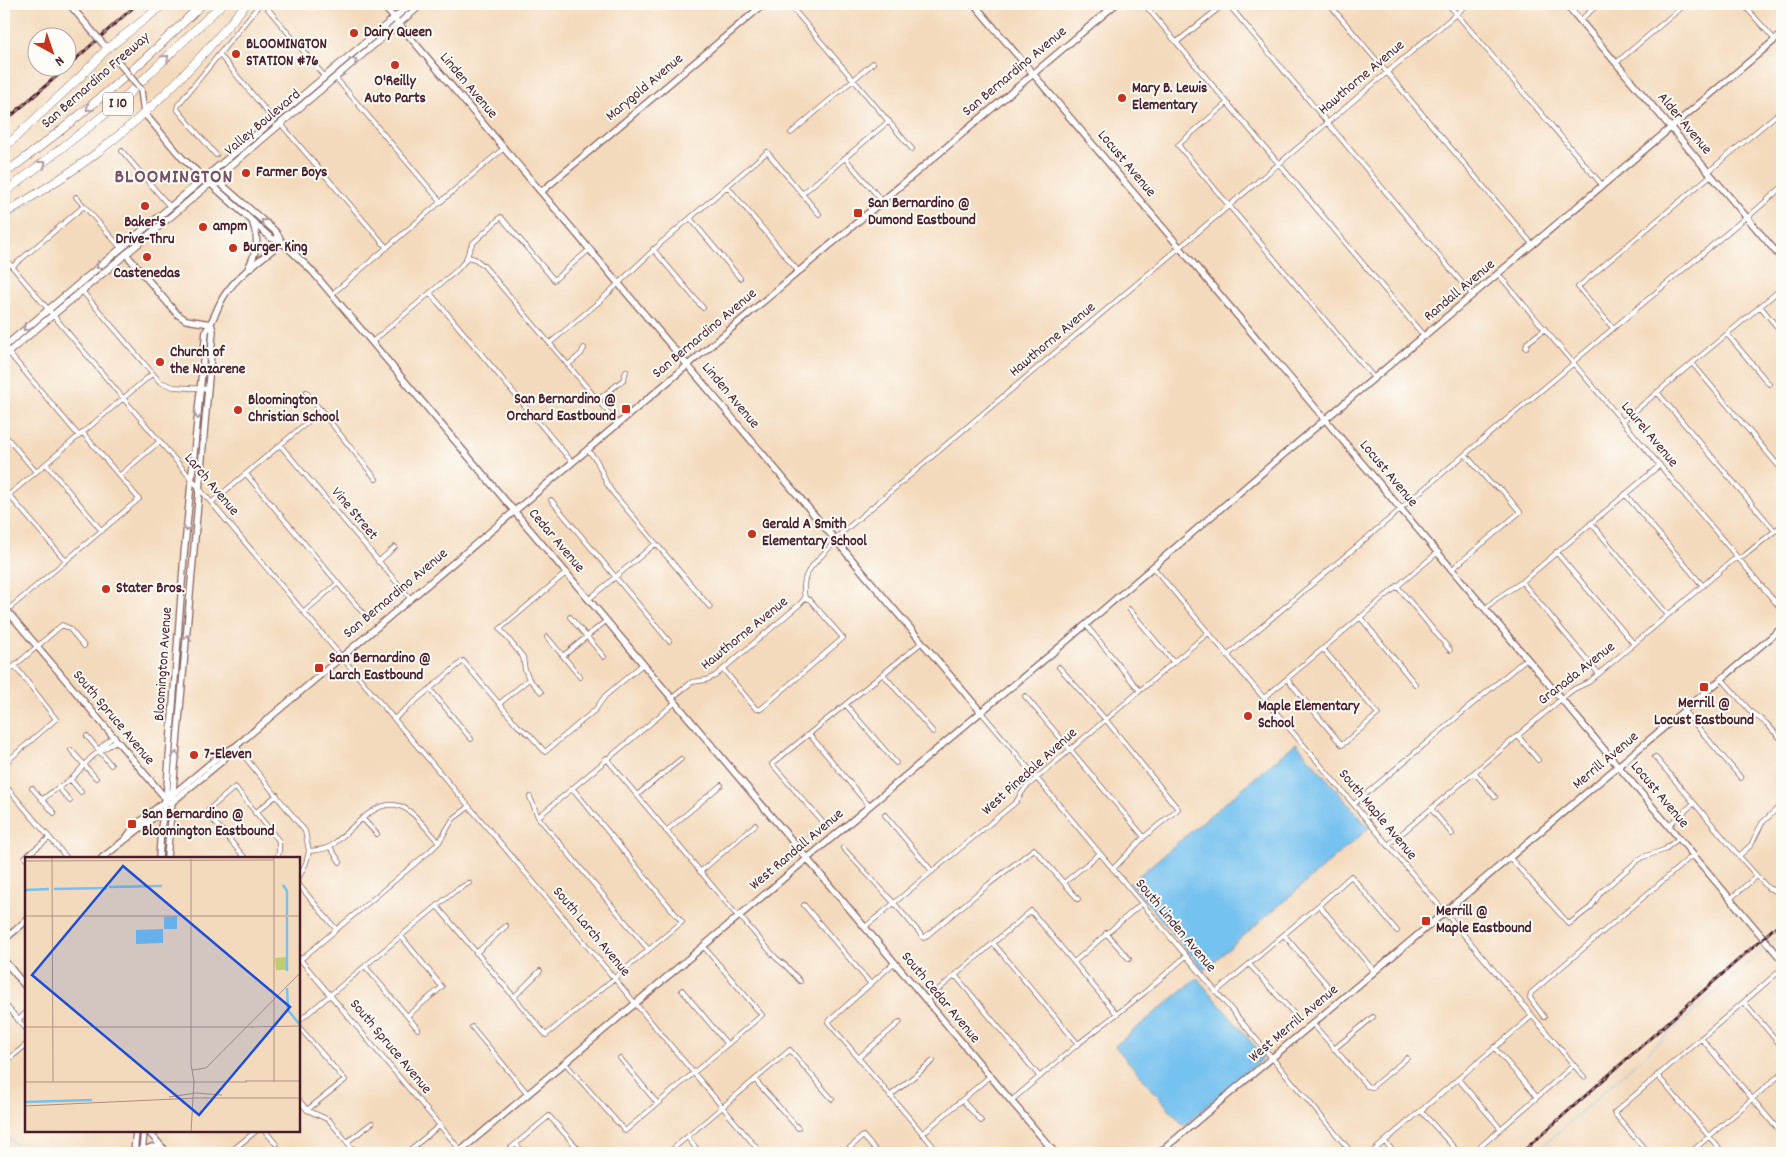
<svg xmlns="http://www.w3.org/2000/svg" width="1786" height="1157" font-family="Dekko,sans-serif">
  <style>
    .water { fill: #75c1ef; stroke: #60708d }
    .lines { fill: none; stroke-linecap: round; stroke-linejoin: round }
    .stream { stroke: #75c1ef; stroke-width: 1 }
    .street-casing { stroke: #86605e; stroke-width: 5.5 }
    .secondary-casing { stroke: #86605e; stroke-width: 8 }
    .primary-casing { stroke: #86605e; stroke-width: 8 }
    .highway-casing { stroke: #86605e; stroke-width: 9 }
    .street { stroke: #fff; stroke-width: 4 }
    .secondary { stroke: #fff; stroke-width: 5.5 }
    .primary { stroke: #fff; stroke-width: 6 }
    .highway { stroke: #fff; stroke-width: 8 }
    .rail-casing { stroke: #4a1f2b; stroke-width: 3 }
    .rail { stroke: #fdfcf7; stroke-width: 1; stroke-dasharray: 4; stroke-linecap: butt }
    .secondary-bridge-casing { stroke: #86605e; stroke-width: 8; stroke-linecap: butt }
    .secondary-bridge { stroke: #fff; stroke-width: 5.5 }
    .oneway { stroke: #ae9aa0 }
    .poi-dot { fill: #c8321e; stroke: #fdfcf7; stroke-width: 2 }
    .labels { text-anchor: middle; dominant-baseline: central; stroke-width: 4; stroke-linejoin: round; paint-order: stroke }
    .shield { fill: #fdfcf7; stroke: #806168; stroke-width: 1 }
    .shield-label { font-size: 14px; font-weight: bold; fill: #4a1f2b }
    .poi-label { font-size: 15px; font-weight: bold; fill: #4a1f2b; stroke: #fdfcf7; text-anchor: start }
    .street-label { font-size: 15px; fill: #4a1f2b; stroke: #fdfcf7 }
    .district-label { font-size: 20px; font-weight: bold; letter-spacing: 1px; fill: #775166; stroke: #fdfcf7 }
    .inset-river { fill: none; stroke: #75c1ef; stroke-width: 2.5 }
    .inset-road { fill: none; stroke: #b08f82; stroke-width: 1 }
    .view { fill: #1d4ed8; fill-opacity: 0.15; stroke: #1d4ed8; stroke-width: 2.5 }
    .inset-edge { fill: none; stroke: #4a1f2b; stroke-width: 2.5 }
  </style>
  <rect width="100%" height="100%" fill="#fdfcf7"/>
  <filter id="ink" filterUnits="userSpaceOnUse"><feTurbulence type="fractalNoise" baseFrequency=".02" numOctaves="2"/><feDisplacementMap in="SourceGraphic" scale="10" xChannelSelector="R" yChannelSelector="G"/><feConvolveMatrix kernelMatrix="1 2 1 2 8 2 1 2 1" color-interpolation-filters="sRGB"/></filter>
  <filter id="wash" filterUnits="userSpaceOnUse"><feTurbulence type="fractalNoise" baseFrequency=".0096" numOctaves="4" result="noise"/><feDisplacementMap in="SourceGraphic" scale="20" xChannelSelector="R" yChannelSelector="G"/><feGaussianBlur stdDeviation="1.12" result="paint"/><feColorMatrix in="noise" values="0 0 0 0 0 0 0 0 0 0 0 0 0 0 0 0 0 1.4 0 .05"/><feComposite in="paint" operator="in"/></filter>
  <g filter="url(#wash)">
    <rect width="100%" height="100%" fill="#f4dabc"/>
    <!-- water -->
    <path class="water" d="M1296,743L1369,828L1204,970L1130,883Z
      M1197,978L1263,1056L1261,1060L1184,1126L1115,1046Z"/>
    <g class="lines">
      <!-- stream -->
      <path class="stream" d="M4,220L36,199
        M1771,942L1782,932
        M4,1134L26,1153
        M1535,1153L1766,947"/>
    </g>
  </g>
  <g filter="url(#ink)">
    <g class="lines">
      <defs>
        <path id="street" d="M92,4L96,6
          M264,4L324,76
          M789,4L912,149
          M1144,4L1424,336
          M1228,4L1473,296
          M1329,4L1533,245
          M1448,4L1603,186
          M1743,4L1775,40
          M1580,20L1599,4
          M1177,42L1224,4
          M219,54L273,119
          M1616,63L1682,7
          M335,77L441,202
          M1227,103L1178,145L1374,378
          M281,124L387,248
          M791,133L873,63
          M122,151L170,207
          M216,155L177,109L178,105L260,4
          M845,158L882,201
          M1708,172L1782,110
          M727,186L798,271
          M802,194L889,121
          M76,197L121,248
          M690,218L740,278
          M1747,218L1782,187
          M653,249L703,308
          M4,257L394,719L503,846L761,1153
          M468,257L475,259L484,266L618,424
          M12,267L84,206
          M1498,274L1782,610
          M82,291L160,382L174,387L208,389
          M430,293L572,462
          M332,294L504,148
          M1760,306L1782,333
          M1613,328L1578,287L1711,175
          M1727,334L1769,384
          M372,342L457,270L465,261L472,244L501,217L554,280L590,249
          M550,343L600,301L661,243L767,152L819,214
          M1526,348L1527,343L1545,329
          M8,352L79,436
          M1573,362L1746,217
          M1692,363L1782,470
          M568,365L581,354L584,348
          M306,392L376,479
          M1657,392L1775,531
          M598,400L624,379L626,371
          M1623,421L1782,288
          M4,434L36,472
          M280,445L410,598
          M587,449L597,461L607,484L613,493L710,607
          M46,464L102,531
          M246,474L363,613
          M119,476L160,441
          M1625,494L1703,586
          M9,495L66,561
          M4,499L152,374
          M551,500L669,641
          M212,502L322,410
          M1401,508L1574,363
          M1591,523L1668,615
          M1556,552L1634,644
          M378,562L395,547
          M1153,567L1584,1077
          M1451,570L1520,512L1502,490L1491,484L1465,454
          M1522,582L1599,674
          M1397,586L1450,650
          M589,599L655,544
          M1129,609L1174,663
          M1485,609L1496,599L1522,582L1660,465
          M304,612L338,583
          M4,613L139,499L83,433
          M570,617L604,657
          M1360,617L1415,684
          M1086,625L1140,691
          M547,637L563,656
          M1228,655L1401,509
          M1059,667L1106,720L1178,809L1144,837L1113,869
          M723,669L756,709H761L843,638L810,600L805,598
          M883,674L933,732
          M4,675L62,625L69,628L84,646
          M580,677L563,656L607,620
          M1287,679L1342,745L1378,714L1323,649
          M1722,679L1752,713L1766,723L1782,740
          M430,689L471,739
          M541,692L529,679L525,670L523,657L500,629L567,572
          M1025,696L1144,837
          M672,698L692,682L706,680L715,676L800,604L805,598C798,566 825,559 838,536L1468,4
          M1264,698L1437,553
          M499,704L529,679
          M846,705L896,763
          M1684,711L1741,778
          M981,712L1352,1153
          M394,719L463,661L518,726L530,735L545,752L595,710L605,696L643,664
          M810,735L869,806
          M87,736L111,765
          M1518,736L1538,760
          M236,746L305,831L309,851L306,863L299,877
          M71,750L96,778
          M100,751L101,747L113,737
          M1655,757L1739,856L1768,888L1775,891
          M606,758L734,912L744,921L776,958L786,966L800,981
          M4,764L56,719L15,666
          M1475,773L1495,797
          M70,779L81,792
          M4,784L67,858
          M58,787L70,801
          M32,788L54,813
          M637,795L681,759
          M530,797L538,817L648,949
          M42,800C51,792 61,786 71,779C79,772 85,763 93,756C101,750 108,747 116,741
          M1354,804L1527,658
          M1432,810L1452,834
          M255,813L277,795
          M885,815L932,871
          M538,817L676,702
          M362,818L377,834
          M825,825L772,764L921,643
          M1668,826L1694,803
          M666,831L721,785
          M1388,845L1566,695L1574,689L1589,682L1733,560L1744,556L1782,525
          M330,847L340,862
          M843,848L894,903L924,938L989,884L1034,849L1078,899
          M309,851C316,850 325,850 331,846C352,831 380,789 409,811C420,819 429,832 439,842
          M1739,856L1751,845L1762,823L1782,804
          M245,858L206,812L235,787L279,841V852L277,858
          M1510,858L1569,924L1591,907L1601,892L1637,861L1643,857L1664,850L1679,838
          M26,859L25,857L49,838
          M700,872L755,825
          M1065,882L1099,854
          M299,885L336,929
          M1730,899L1757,876
          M804,905L870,983
          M1319,905L1375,972
          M437,906L546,1035L682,922L573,789
          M865,927L1016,802L1025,788L1208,633
          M1106,933L1129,959
          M1284,935L1329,987
          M401,936L442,987L407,1016
          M993,943L1078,1044
          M476,953L506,926
          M299,958L463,1153
          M300,960L430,851L439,842L453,819L469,807
          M1074,962L1141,904
          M894,963L828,1022L939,1153
          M1249,964L1297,1017
          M365,966L418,1029
          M955,975L1040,1077
          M682,990L727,1044
          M1216,992L1319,905L1351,876L1397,931
          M514,997L540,971
          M926,1000L1031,911L1116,1013
          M1744,1002L1782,1047
          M4,1003L26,1029
          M1544,1017L1530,998L1531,993L1693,855
          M18,1020L26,1013
          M299,1021L455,891L469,883
          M1313,1024L1367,1086L1372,1087L1407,1058
          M299,1027L345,1080L307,1110
          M472,1027L528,1094
          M1701,1038L1782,1134
          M1494,1047L1536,1096
          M1334,1049L1373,1017
          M620,1058L657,1103
          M858,1058L900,1022
          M4,1063L26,1045
          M565,1063L625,1131L762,1015L703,946
          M1657,1075L1723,1153
          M1458,1079L1501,1129
          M755,1080L798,1128
          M890,1096L933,1061
          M299,1100L307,1110L329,1120L356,1153
          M962,1100L981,1121
          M1011,1101L1078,1044L1144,993L1186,956
          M1421,1111L1459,1153
          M265,1131L276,1144
          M922,1134L990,1076
          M687,1137L700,1153
          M347,1142L372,1123
          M1385,1142L1395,1153
          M516,1144L523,1153
          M229,1153L256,1131
          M406,1153L439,1126
          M505,1153L549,1116L582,1153
          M668,1153L790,1050L832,1099
          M844,1153L863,1136L878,1153
          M1371,1153L1532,1016
          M1473,1153L1574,1065
          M1648,1153L1614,1113L1782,969
          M1690,1153L1782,1073"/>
        <path id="secondary" d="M69,4L81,18
          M382,4L981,712
          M974,4L1782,960
          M1566,4L1782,259
          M141,90L144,113L183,159L271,238L282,242
          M210,184L220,183L276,232L282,242L312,271L1055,1153
          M541,192L764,4
          M126,254L177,314L186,320L211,324
          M248,269C256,252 260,242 253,224
          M4,607L167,800
          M170,804L221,762L231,751
          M127,837L136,825L218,757L236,746L1116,4
          M102,858L163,810
          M159,858L161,828L166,800L184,555L206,331C214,320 217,307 224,296C238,274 262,259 282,242
          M167,858L213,331L211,324
          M4,940L26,921
          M4,960L26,987
          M148,1131L167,1153
          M142,1151L152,1147L163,1148
          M134,1153L136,1131
          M142,1153L144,1131
          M458,1153L981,712L1062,645L1277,460L1782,34
          M1159,1153L1782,628"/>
        <path id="primary" d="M4,347L411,4
          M4,356L175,213L422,4"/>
        <path id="highway" d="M4,148L81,76L107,49L164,4
          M4,174C74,122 141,66 202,4
          M4,193L118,104L222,4
          M4,214C36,194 69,175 99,151C154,109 203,57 246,4"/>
      </defs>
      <!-- street casing -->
      <use href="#street" class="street-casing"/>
      <!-- secondary casing -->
      <use href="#secondary" class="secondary-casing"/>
      <!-- primary casing -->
      <use href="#primary" class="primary-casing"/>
      <!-- highway casing -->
      <use href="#highway" class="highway-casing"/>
      <!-- street -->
      <use href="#street" class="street"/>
      <!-- secondary -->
      <use href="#secondary" class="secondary"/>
      <!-- primary -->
      <use href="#primary" class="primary"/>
      <!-- highway -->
      <use href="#highway" class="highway"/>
      <defs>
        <path id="rail" d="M68,66L137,4
          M4,122L66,68
          M1521,1153L1782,921"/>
      </defs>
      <!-- rail casing -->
      <use href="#rail" class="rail-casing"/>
      <!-- rail -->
      <use href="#rail" class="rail"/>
      <defs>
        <path id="secondary-bridge" d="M81,18L104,45
          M116,59L141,90"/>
      </defs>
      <!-- secondary-bridge casing -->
      <use href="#secondary-bridge" class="secondary-bridge-casing"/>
      <!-- secondary-bridge -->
      <use href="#secondary-bridge" class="secondary-bridge"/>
    </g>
    <!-- one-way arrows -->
    <defs><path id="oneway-chevron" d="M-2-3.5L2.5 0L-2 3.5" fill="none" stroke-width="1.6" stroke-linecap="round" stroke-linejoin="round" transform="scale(1.25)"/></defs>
    <g class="oneway">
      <use href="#oneway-chevron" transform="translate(166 58) rotate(-44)"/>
      <use href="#oneway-chevron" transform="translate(354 61) rotate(-41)"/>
      <use href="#oneway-chevron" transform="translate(89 108) rotate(141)"/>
      <use href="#oneway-chevron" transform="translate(43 164) rotate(-37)"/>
      <use href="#oneway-chevron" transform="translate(264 222) rotate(-139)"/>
      <use href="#oneway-chevron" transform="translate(99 266) rotate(140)"/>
      <use href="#oneway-chevron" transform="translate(26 328) rotate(140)"/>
      <use href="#oneway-chevron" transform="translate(198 416) rotate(95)"/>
      <use href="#oneway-chevron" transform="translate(187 528) rotate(96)"/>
      <use href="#oneway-chevron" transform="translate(187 638) rotate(-85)"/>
      <use href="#oneway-chevron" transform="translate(176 755) rotate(-85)"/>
    </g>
  </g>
  <!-- markers -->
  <g class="poi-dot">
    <circle cx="354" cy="33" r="5"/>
    <circle cx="236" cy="54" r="5"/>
    <circle cx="395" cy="65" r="5"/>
    <circle cx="1122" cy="98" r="5"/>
    <circle cx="246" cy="173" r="5"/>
    <circle cx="145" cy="206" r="5"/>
    <rect x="853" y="208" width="10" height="10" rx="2.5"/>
    <circle cx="203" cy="227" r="5"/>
    <circle cx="233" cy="248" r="5"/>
    <circle cx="147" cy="257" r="5"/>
    <circle cx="160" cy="362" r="5"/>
    <rect x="621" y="404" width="10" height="10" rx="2.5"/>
    <circle cx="238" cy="410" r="5"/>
    <circle cx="752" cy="534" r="5"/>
    <circle cx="106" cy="589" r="5"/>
    <rect x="314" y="663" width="10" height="10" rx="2.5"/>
    <rect x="1699" y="682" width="10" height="10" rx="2.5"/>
    <circle cx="1248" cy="716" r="5"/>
    <circle cx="194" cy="755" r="5"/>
    <rect x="127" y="819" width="10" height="10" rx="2.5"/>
    <rect x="1421" y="916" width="10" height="10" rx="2.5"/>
  </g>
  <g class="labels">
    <!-- shield labels -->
    <rect class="shield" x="103" y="92.5" width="30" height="23" rx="4"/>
    <g class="shield-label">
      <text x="118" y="104">I 10</text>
    </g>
    <!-- poi labels -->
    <g class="poi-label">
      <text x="364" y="33">Dairy Queen</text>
      <text x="246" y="45">BLOOMINGTON<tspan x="246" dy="17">STATION #76</tspan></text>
      <text x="395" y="82" text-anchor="middle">O'Reilly<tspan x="395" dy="17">Auto Parts</tspan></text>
      <text x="1132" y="89">Mary B. Lewis<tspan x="1132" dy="17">Elementary</tspan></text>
      <text x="256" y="173">Farmer Boys</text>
      <text x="868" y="204">San Bernardino @<tspan x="868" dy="17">Dumond Eastbound</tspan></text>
      <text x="145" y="223" text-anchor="middle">Baker's<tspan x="145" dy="17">Drive-Thru</tspan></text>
      <text x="213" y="227">ampm</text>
      <text x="243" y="248">Burger King</text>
      <text x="147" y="274" text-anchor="middle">Castenedas</text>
      <text x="170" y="353">Church of<tspan x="170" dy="17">the Nazarene</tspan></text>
      <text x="616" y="400" text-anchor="end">San Bernardino @<tspan x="616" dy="17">Orchard Eastbound</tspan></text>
      <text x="248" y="401">Bloomington<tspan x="248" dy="17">Christian School</tspan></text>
      <text x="762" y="525">Gerald A Smith<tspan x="762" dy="17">Elementary School</tspan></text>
      <text x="116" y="589">Stater Bros.</text>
      <text x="329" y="659">San Bernardino @<tspan x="329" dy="17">Larch Eastbound</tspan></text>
      <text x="1704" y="704" text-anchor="middle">Merrill @<tspan x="1704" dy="17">Locust Eastbound</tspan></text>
      <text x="1258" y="707">Maple Elementary<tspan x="1258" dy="17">School</tspan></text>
      <text x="204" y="755">7-Eleven</text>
      <text x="142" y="815">San Bernardino @<tspan x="142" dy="17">Bloomington Eastbound</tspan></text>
      <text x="1436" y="912">Merrill @<tspan x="1436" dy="17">Maple Eastbound</tspan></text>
    </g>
    <!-- street labels -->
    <g class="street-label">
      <text transform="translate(1015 72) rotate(-40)">San Bernardino Avenue</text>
      <text transform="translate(1362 78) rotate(-40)">Hawthorne Avenue</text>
      <text transform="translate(96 81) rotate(-41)">San Bernardino Freeway</text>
      <text transform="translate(468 86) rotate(50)">Linden Avenue</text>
      <text transform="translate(645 88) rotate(-40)">Marygold Avenue</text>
      <text transform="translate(263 123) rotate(-40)">Valley Boulevard</text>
      <text transform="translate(1684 124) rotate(50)">Alder Avenue</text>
      <text transform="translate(1126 164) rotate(50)">Locust Avenue</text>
      <text transform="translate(1460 291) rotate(-40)">Randall Avenue</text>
      <text transform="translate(705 334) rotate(-40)">San Bernardino Avenue</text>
      <text transform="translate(1053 340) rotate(-40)">Hawthorne Avenue</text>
      <text transform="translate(730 396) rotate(50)">Linden Avenue</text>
      <text transform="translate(1649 435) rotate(50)">Laurel Avenue</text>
      <text transform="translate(1388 474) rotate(50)">Locust Avenue</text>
      <text transform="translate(211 485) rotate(50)">Larch Avenue</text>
      <text transform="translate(354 514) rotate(50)">Vine Street</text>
      <text transform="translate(556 541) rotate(50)">Cedar Avenue</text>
      <text transform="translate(396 594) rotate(-40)">San Bernardino Avenue</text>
      <text transform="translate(745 634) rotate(-39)">Hawthorne Avenue</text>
      <text transform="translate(164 664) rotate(-86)">Bloomington Avenue</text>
      <text transform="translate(1577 674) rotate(-38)">Granada Avenue</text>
      <text transform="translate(113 718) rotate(50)">South Spruce Avenue</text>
      <text transform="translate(1606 761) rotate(-40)">Merrill Avenue</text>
      <text transform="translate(1030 772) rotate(-42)">West Pinedale Avenue</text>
      <text transform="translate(1659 795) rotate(50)">Locust Avenue</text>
      <text transform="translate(1377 815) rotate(50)">South Maple Avenue</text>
      <text transform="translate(797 850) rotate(-40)">West Randall Avenue</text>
      <text transform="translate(1175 926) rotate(50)">South Linden Avenue</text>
      <text transform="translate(591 932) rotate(50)">South Larch Avenue</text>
      <text transform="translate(940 998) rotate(50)">South Cedar Avenue</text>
      <text transform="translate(1294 1024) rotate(-40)">West Merrill Avenue</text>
      <text transform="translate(390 1047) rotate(50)">South Spruce Avenue</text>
    </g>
    <!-- district labels -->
    <g class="district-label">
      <text x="174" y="178">BLOOMINGTON</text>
    </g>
  </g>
  <!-- overview -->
  <g transform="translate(25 857)">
    <rect width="275" height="275" fill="#f4dabc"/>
    <path d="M261,100V113H251L250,101Z" fill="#bdcd6f"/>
    <path d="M152,59V72H139V60ZM138,72V86L111,87V73Z" fill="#75c1ef"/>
    <path class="inset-river" d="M258,28L262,34V58M84,30L137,29M29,32L82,31M0,33L24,32M262,60V114M262,131L263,153L275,168M0,245L67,243"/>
    <path class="inset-road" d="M27,0L28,225M249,1V225M166,2V208L169,224M0,4L249,3M0,59H275M0,170H228M227,170L275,169M167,213L181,211L275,116M220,224H275M0,225H222M144,240L171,236L197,238M0,249L171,241H275M166,275L169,224"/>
    <path class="view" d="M98,9L265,150L174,258L7,118Z"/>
    <rect width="275" height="275" class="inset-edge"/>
  </g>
  <!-- margin -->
  <rect width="1786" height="1157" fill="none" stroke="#fdfcf7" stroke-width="20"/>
  <!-- north arrow -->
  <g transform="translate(52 52) rotate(140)"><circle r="24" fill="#fdfcf7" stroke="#b5a4a5"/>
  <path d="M0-4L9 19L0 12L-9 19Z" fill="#c8321e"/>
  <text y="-8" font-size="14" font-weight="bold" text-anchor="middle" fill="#4a1f2b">N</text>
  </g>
</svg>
